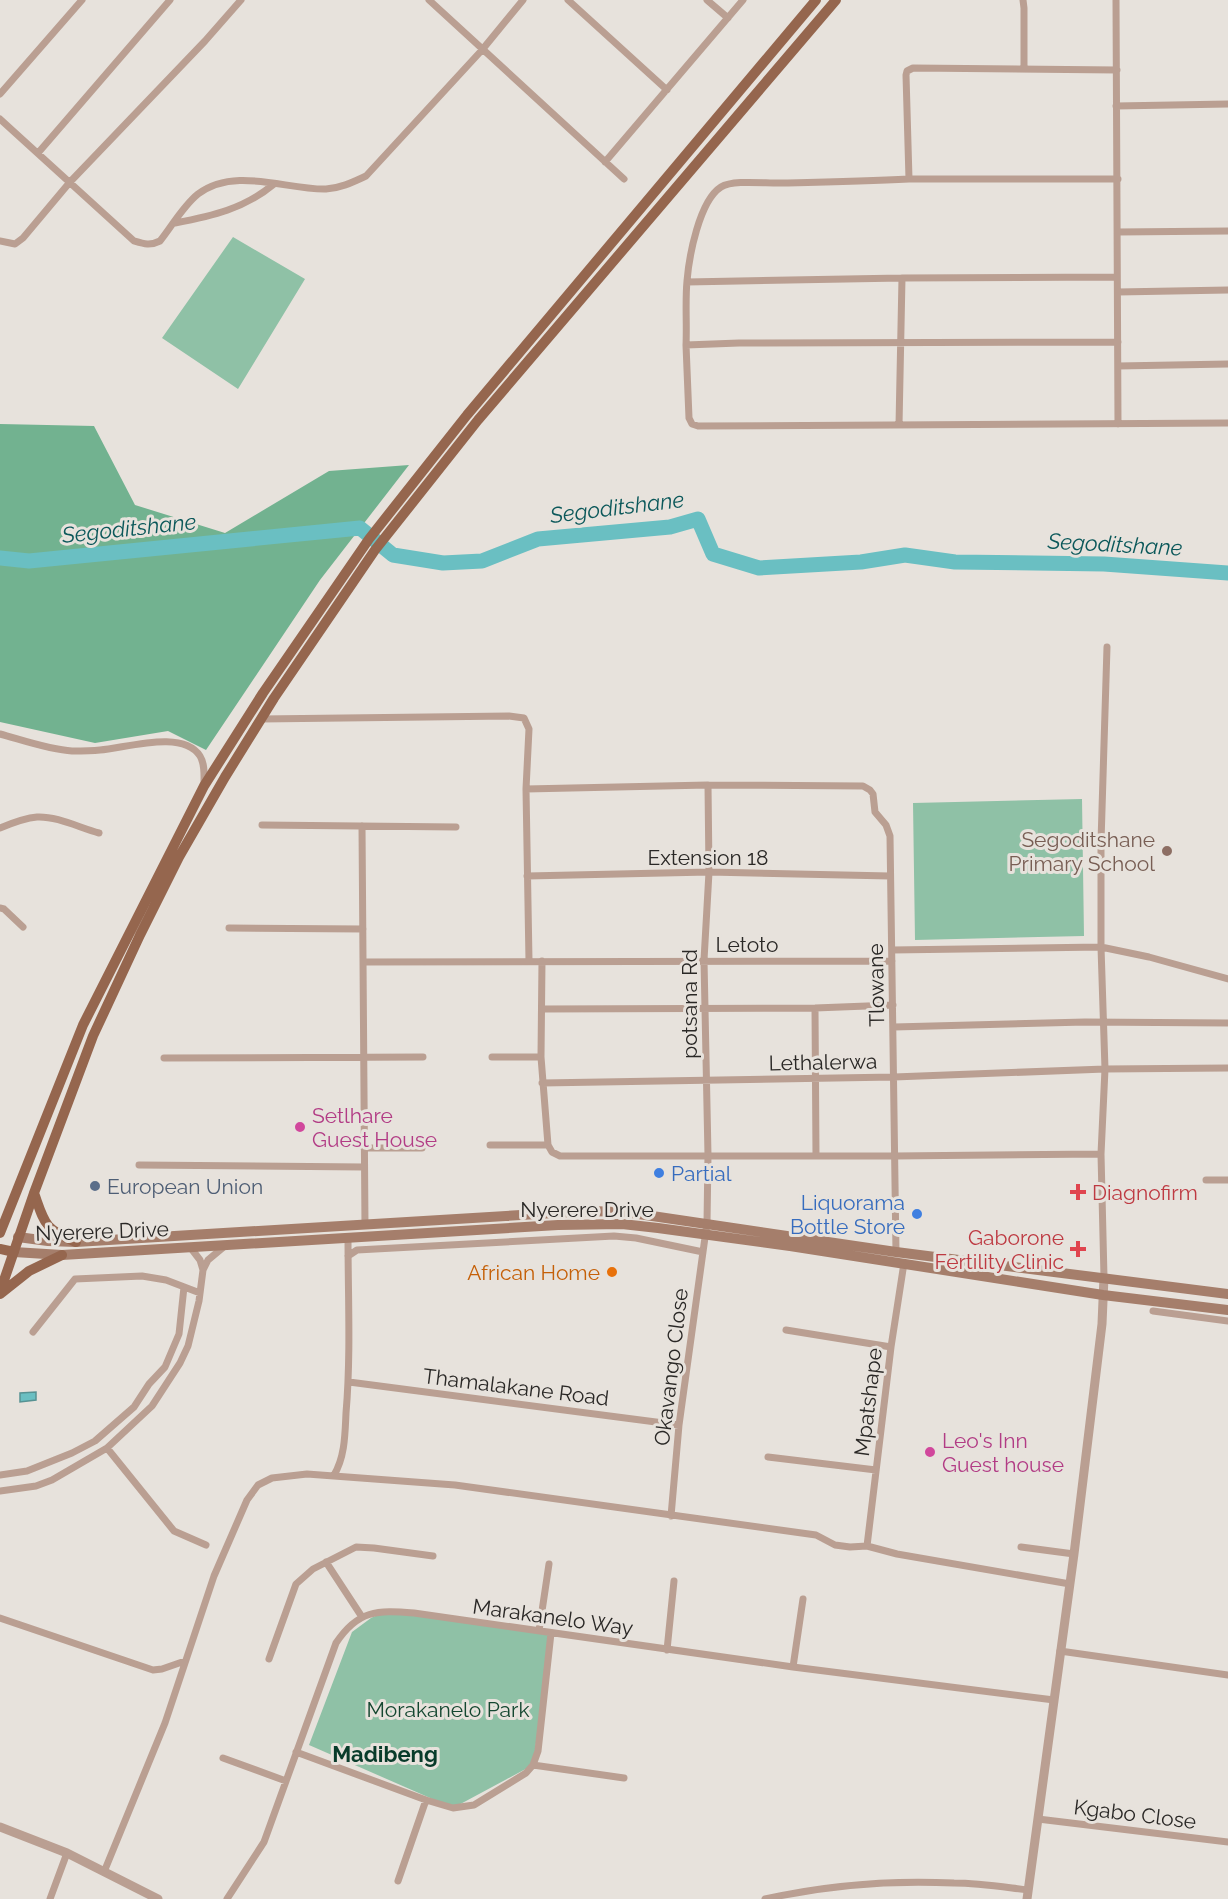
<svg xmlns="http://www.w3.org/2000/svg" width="1228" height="1899" font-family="Raleway,sans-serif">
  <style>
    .green { fill: #8fc1a6 }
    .forest { fill: #72b290 }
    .water { fill: #6abfc2; stroke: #579293; stroke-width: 1.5 }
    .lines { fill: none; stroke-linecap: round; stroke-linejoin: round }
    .river { stroke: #6abfc2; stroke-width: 15 }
    .minor { stroke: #ba9f92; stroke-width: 7 }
    .tertiary { stroke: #ba9f92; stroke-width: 9 }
    .secondary { stroke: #a57e6b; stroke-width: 10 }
    .primary { stroke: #95664e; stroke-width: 10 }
    .education-dot { fill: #8d6e63; stroke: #e7e2dc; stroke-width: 2 }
    .hotel-dot { fill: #d1479c; stroke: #e7e2dc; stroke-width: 2 }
    .shop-dot { fill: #3f7fe0; stroke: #e7e2dc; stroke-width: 2 }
    .service-dot { fill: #5c6f8a; stroke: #e7e2dc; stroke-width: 2 }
    .health-dot { fill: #e0444e; stroke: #e7e2dc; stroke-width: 2 }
    .food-dot { fill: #e8710a; stroke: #e7e2dc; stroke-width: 2 }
    .labels { text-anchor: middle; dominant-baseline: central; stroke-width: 6; stroke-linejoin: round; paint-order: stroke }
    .education-label { font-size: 21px; fill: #785e54; stroke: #e7e2dc; text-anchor: end }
    .street-label { font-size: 21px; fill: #2a2826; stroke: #e7e2dc }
    .hotel-label { font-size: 21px; fill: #b23c85; stroke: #e7e2dc; text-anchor: start }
    .shop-label { font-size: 21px; fill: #366cbe; stroke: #e7e2dc; text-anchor: start }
    .service-label { font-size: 21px; fill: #4e5e75; stroke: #e7e2dc; text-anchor: start }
    .health-label { font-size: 21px; fill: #be3a42; stroke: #e7e2dc; text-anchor: start }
    .food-label { font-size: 21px; fill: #c56008; stroke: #e7e2dc; text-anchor: end }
    .park-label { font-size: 21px; fill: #144730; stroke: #e7e2dc }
    .water-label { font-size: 22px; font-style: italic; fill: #0b585a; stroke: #e7e2dc }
    .neighbourhood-label { font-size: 22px; font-weight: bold; fill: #083b2a; stroke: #e7e2dc }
  </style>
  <rect width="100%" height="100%" fill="#e7e2dc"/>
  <!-- green -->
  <path class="green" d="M233,237L305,279L238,389L162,338Z
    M1082,799L1084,936L915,940L913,803Z
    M386,1611L551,1633L533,1765L453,1808L309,1745L352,1632L371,1618Z"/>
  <!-- forest -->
  <path class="forest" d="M0,424L94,426L135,505L225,533L329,471L409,465L320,580L206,750L168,731L95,743L0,722Z"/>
  <!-- water -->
  <path class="water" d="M36,1392V1400L20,1402V1393Z"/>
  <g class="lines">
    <!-- river -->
    <path class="river" d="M0,558L29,561L360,528L393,555L443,563L482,561L538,539L670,527L698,519L713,554L759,568L861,562L905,555L955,562L1104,564L1228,573"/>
    <!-- minor -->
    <path class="minor" d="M429,0L624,179
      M568,0L667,90
      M707,0L728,18
      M1023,0L1024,8V69
      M1116,0L1118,424
      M1117,70L913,68L907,71L906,75L909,179H1118
      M0,94L82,0
      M1116,106L1228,104
      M0,119L134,241C144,244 150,246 160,241C172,226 183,206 198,194C235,166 286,190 326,189C341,188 353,182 366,176L482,50L523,0
      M38,153L170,0
      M605,162L743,0
      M175,223C212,216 244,209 274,184
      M1118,232L1228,231
      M0,241L15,244L23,238L70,182L205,41L241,0
      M687,282L902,278L1117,277
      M1118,292L1228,290
      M1118,342L739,343L686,345L689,418L692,424L698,426L1228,423
      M686,345C687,324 685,302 687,281C689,257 699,201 721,187C734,179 768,184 785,183C826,182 868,181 909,179
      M1118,366L1228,364
      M899,425L902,278
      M261,719L509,716L524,718L529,729L526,789L529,961
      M0,734C22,740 50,750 72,751C81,751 91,751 100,750C126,748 183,729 200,756C205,764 204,775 204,783
      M526,789L708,785L863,786L870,790L873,794L875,812L886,825L890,836L896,1252
      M262,825L456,827
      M362,826L365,1225
      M0,828C12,823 25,818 37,817C57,816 80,828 99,833
      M527,876L709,872L890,876
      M0,908L4,909L23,927
      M229,928L363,929
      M892,950L1101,947L1149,957L1228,979
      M542,961L541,1057L548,1145L552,1152L560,1156H895L1101,1154
      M364,962L892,961
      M815,1008L816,1155
      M542,1009L815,1008L893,1005
      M894,1027L1085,1022L1228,1023
      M492,1057H541
      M164,1058L423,1057
      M542,1083L894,1077L1105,1069L1228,1068
      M490,1145H548
      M364,1148H422
      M139,1165L364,1167
      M1206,1180H1228
      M190,1247L200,1260L203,1270
      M348,1256L357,1250L614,1236L636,1238L703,1252
      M1104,1277L1101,1154L1105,1069L1101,947V842L1107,647
      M1153,1311L1228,1321
      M786,1330L891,1347
      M33,1332L75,1279L142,1276L166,1280L200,1293
      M349,1382L679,1425
      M107,1448L174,1531L206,1545
      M768,1457L876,1470
      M0,1475L27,1471L72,1453L95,1441L134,1407L149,1384L165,1367L179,1334L184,1287
      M334,1475C345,1457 345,1434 346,1413C351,1355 348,1296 348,1238
      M0,1491L36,1486L52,1480L107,1448L152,1406L180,1363L188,1346L199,1301L203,1270L208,1260L226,1245
      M671,1516L679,1425L707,1223L708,1155L704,960L709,872L708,785
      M867,1546L891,1347L904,1263
      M1021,1547L1074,1554
      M326,1562L362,1617
      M0,1618L153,1670L162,1669L185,1661
      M539,1631L549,1564
      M667,1650L674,1581
      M1060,1651L1228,1675
      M269,1659L296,1584L313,1569L356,1547L374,1548L433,1556
      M793,1667L803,1599
      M296,1752L426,1800L453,1808L474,1805L526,1773L533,1765L538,1751L551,1633
      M223,1758L286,1781
      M533,1765L624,1778
      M1038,1819L1228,1842
      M104,1872L165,1723L214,1576L247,1500L258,1485L272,1478L307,1474L455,1485L816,1535L835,1545L850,1547L867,1546L897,1554L1070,1584
      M398,1881L426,1800
      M50,1899L67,1853
      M227,1899L264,1842L336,1643C358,1610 377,1610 414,1613L793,1667L1054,1700
      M765,1899C827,1885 891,1880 954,1883C979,1883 1003,1887 1028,1890"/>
    <!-- tertiary -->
    <path class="tertiary" d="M0,1827L67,1853L158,1899
      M1027,1899L1074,1554L1102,1324L1104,1277"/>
    <!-- secondary -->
    <path class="secondary" d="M18,1237L48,1241L76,1242L588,1211L625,1212L896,1252L1228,1294
      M14,1252L62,1255L558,1225L622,1224L658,1228L790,1246L1103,1295L1228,1310"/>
    <!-- primary -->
    <path class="primary" d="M34,1193C45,1224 44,1229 76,1242
      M0,1233L83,1025L204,786L263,693L369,539L467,415L816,0
      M0,1249L14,1252
      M0,1292L34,1193L93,1036L140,935L179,857L225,777L274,698L375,550L478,420L836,0
      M0,1294L29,1271L62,1255"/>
  </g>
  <!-- markers -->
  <circle class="education-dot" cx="1167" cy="851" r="6"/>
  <g class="hotel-dot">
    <circle cx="300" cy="1127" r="6"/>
    <circle cx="930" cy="1452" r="6"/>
  </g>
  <g class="shop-dot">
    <circle cx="659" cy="1173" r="6"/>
    <circle cx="917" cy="1214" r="6"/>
  </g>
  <circle class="service-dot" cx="95" cy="1186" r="6"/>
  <g class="health-dot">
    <path d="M1075 1183h6v6h6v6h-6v6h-6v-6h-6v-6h6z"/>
    <path d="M1075 1240h6v6h6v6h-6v6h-6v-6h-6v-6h6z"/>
  </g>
  <circle class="food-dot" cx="612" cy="1272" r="6"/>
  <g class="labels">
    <!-- education labels -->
    <g class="education-label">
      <text x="1155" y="839">Segoditshane<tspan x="1155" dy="24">Primary School</tspan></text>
    </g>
    <!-- street labels -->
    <g class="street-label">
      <text x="708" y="857">Extension 18</text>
      <text x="747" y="944">Letoto</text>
      <text transform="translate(876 985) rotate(-91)">Tlowane</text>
      <text transform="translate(689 1004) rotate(-90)">potsana Rd</text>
      <text transform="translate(823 1062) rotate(-1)">Lethalerwa</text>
      <text x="587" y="1209">Nyerere Drive</text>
      <text transform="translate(102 1231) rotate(-2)">Nyerere Drive</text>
      <text transform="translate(671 1367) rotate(-83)">Okavango Close</text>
      <text transform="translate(516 1387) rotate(7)">Thamalakane Road</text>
      <text transform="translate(868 1402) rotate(-83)">Mpatshape</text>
      <text transform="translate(553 1617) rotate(8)">Marakanelo Way</text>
      <text transform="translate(1135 1814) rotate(7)">Kgabo Close</text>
    </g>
    <!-- hotel labels -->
    <g class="hotel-label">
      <text x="312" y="1115">Setlhare<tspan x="312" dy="24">Guest House</tspan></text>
      <text x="942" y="1440">Leo's Inn<tspan x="942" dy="24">Guest house</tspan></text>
    </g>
    <!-- shop labels -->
    <g class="shop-label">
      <text x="671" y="1173">Partial</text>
      <text x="905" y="1202" text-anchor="end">Liquorama<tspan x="905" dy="24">Bottle Store</tspan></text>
    </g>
    <!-- service labels -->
    <g class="service-label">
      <text x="107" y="1186">European Union</text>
    </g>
    <!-- health labels -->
    <g class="health-label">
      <text x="1092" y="1192">Diagnofirm</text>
      <text x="1064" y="1237" text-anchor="end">Gaborone<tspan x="1064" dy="24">Fertility Clinic</tspan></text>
    </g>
    <!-- food labels -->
    <g class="food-label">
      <text x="600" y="1272">African Home</text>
    </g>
    <!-- park labels -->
    <g class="park-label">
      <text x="448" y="1709">Morakanelo Park</text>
    </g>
    <!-- water labels -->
    <g class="water-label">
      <text transform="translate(617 507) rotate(-7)">Segoditshane</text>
      <text transform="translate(129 528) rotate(-6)">Segoditshane</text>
      <text transform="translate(1115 544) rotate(3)">Segoditshane</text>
    </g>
    <!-- neighbourhood labels -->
    <g class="neighbourhood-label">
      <text x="385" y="1754">Madibeng</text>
    </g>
  </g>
</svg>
